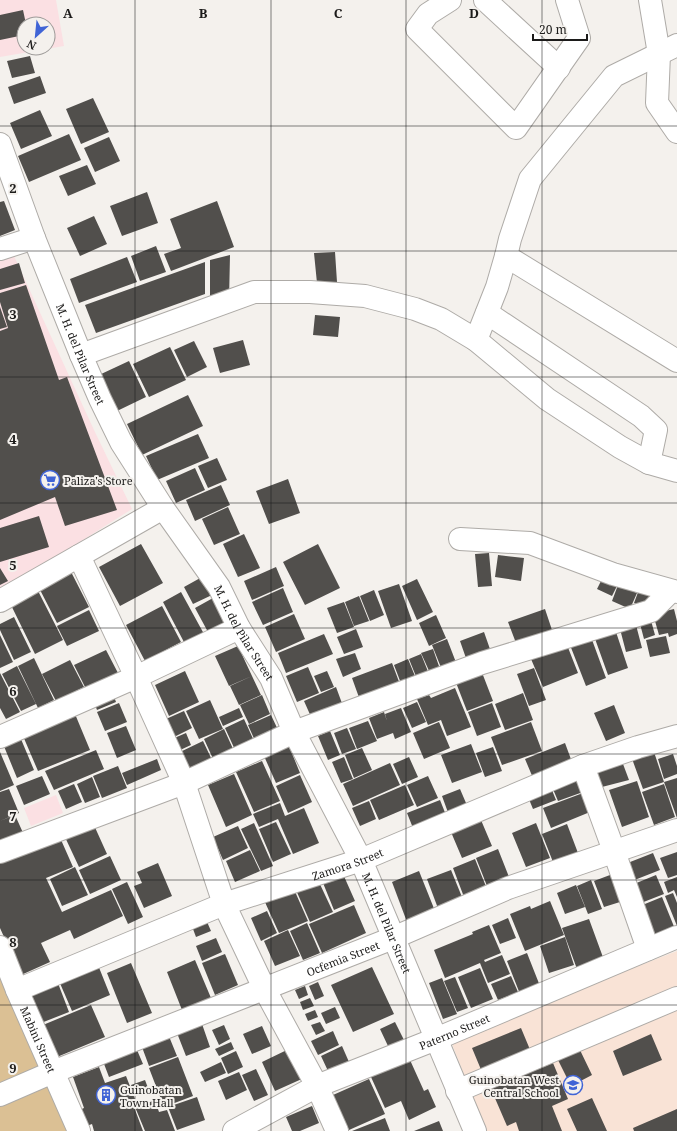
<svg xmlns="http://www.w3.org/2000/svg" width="677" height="1131" font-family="'Noto Serif',serif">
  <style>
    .commercial { fill: #fbe0e3; fill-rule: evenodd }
    .education { fill: #f9e3d6 }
    .green { fill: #dbc094 }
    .building { fill: #514f4c }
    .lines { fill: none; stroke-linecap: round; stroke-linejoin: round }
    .minor-casing { stroke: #aeaba7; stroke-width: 24 }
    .minor { stroke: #fff; stroke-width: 22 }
    .grid { fill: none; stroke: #1c1b1a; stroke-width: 1; stroke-opacity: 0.55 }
    .labels { text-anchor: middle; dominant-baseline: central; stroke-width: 4; stroke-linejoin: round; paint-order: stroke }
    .street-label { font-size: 11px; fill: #1c1b1a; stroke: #f4f1ed }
    .poi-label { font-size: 11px; fill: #1c1b1a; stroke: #f4f1ed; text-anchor: start }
    .grid-label { font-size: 13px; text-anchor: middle; font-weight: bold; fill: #1c1b1a; stroke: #f4f1ed; stroke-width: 4; stroke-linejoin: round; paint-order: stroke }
  </style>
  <rect width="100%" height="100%" fill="#f4f1ed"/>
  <!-- commercial -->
  <path class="commercial" d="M0,0H56L64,46L0,57ZM24,24H48V48H24Z
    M14,256L94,430L132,509L75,545L0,589V261Z
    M56,795L63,813L31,826L24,808Z"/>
  <!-- education -->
  <path class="education" d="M677,951V1131H486L450,1039Z"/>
  <!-- green -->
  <path class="green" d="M0,972L71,1131H0Z"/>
  <!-- building -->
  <path class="building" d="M23,10L26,24H24V35L0,40V15Z
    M30,56L35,73L12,78L7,61Z
    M40,76L46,93L14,104L8,87Z
    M93,98L109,132L81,144L66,109Z
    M40,110L52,136L21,149L10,123Z
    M69,134L81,160L29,182L18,156Z
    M109,137L120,161L95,172L84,148Z
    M87,165L96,184L68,196L59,176Z
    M147,192L158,223L122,236L110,206Z
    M4,201L15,230L0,236V202Z
    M217,201L234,247L171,271L164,254L181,248L170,219Z
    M94,216L107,244L80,256L67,228Z
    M156,246L166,272L140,281L131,256Z
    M335,252L337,282L317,283L314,253Z
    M230,255L229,301L210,300V260Z
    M127,257L137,282L79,303L70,279Z
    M205,262V294L96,333L85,305Z
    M19,263L25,283L0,290V269Z
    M26,285L59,380L67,377L117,510L65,526L55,497L0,520V331L8,328L0,302V293Z
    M0,307L7,327L0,329Z
    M315,315L340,317L338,337L313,335Z
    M243,340L250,365L220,373L213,348Z
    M194,341L207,367L187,377L174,350Z
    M170,347L186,380L149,397L133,364Z
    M129,361L146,397L117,411L99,375Z
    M188,395L203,426L142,455L127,424Z
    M198,434L209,458L157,480L146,456Z
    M217,458L227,480L208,488L198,466Z
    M195,468L205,490L176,503L166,481Z
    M288,479L300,513L269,524L256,491Z
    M221,485L230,505L195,521L186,500Z
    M228,507L240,534L214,545L202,519Z
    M39,516L49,547L0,562V528Z
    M244,534L260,568L238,577L223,544Z
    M141,544L163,583L120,606L99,567Z
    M318,544L340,588L305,605L283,562Z
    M489,553L492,586L478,587L475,554Z
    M498,555L524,558L521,581L495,577Z
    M68,566L89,607L57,623L36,582Z
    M276,567L284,586L252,600L244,581Z
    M0,568L8,581L0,585Z
    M605,573L620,580L612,596L597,589Z
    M202,577L212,595L193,604L184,587Z
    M417,579L433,612L417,620L402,586Z
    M399,584L412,621L391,628L378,591Z
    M618,585L637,593L630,609L612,601Z
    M36,587L63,640L35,654L9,601Z
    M640,587L658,595L651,610L634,603Z
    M283,588L293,612L263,625L252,602Z
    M374,590L384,615L370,621L360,596Z
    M181,592L204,634L185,644L163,602Z
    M359,596L369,621L354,626L345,602Z
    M213,598L226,622L208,632L195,608Z
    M344,602L354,627L337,633L327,608Z
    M162,606L181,642L145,661L126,625Z
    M545,609L552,630L516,643L508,622Z
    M674,609L677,621V634L669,637L668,633L659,635L653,614Z
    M89,610L99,631L67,646L57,626Z
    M294,614L305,639L276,652L265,627Z
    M436,615L446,638L429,646L419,623Z
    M14,617L31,652L14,660L0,630V624Z
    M650,617L655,635L644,639L639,620Z
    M636,625L642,648L626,652L620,629Z
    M356,629L363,647L344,654L337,637Z
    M615,629L628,668L608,675L594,636Z
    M484,632L491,652L467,661L460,641Z
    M324,634L333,654L286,673L278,653Z
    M0,635L13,662L0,668Z
    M666,636L670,653L650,657L646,640Z
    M591,637L606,678L586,686L570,645Z
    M447,639L457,665L442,670L432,645Z
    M567,645L578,673L543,687L531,659Z
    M238,646L252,676L229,686L215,656Z
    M433,649L440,669L430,673L421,653Z
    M106,650L118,673L86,689L74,665Z
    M355,653L361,669L343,677L336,659Z
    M421,654L429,674L417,679L409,659Z
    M34,658L54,700L38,708L18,666Z
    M408,659L417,681L402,686L394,665Z
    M70,660L84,687L56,701L42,674Z
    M392,663L401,687L361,703L352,678Z
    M17,666L36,704L21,711L2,674Z
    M308,667L319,693L297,702L286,676Z
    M534,668L546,700L529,706L517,674Z
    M481,670L493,701L467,711L455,680Z
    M185,671L199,702L169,716L155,685Z
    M327,671L334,687L321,692L314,676Z
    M0,673L20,712L6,719L0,708Z
    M252,676L261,695L239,705L230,686Z
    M336,687L343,706L312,719L304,701Z
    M455,688L471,727L447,736L441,720L428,725L417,699L429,695L431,698Z
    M523,693L533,720L505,730L495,704Z
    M113,694L116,702L97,710L94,702Z
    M262,695L270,714L249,724L240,705Z
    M210,700L223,729L199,739L186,711Z
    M417,702L426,722L412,728L403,708Z
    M119,703L127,722L105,731L97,712Z
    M492,703L501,727L477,736L468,712Z
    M614,705L625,733L606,741L594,713Z
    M239,708L243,717L223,726L219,717Z
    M401,708L411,732L395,739L393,733L377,739L369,718L384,712L387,721L385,714Z
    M184,711L192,728L174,737L166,719Z
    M75,714L90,750L38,771L23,736Z
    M271,715L279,732L256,743L248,725Z
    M244,719L255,743L236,752L225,728Z
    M368,721L377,741L357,749L349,728Z
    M439,722L450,748L424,759L413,733Z
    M531,722L542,751L502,765L491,737Z
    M126,726L136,750L117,758L107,733Z
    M347,728L356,749L342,754L334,733Z
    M224,729L234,751L214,761L204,739Z
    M330,731L340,755L328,760L318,736Z
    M18,732L34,770L17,778L1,739Z
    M186,733L191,745L178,751L172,739Z
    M203,741L212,760L187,772L178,753Z
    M565,743L572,762L533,778L525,759Z
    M471,744L482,772L452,783L441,755Z
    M289,746L300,773L276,783L264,756Z
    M493,747L502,771L485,777L476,753Z
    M362,748L372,770L354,778L345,755Z
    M653,749L664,782L643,789L631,756Z
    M96,750L104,769L54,790L45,771Z
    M0,752L14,785L0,791Z
    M673,754L677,766V774L664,779L658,759Z
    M620,756L629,780L598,788L591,766Z
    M344,757L353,779L341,783L332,762Z
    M409,757L418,777L402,784L393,764Z
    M157,759L161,770L127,785L122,773Z
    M262,761L280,801L254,812L236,772Z
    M390,763L400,785L353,806L343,784Z
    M118,766L127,788L102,798L93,776Z
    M575,772L583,792L558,801L550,782Z
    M234,774L252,815L226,827L208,785Z
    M300,775L312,802L288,813L276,786Z
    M42,776L50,794L24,805L16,786Z
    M428,776L438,798L417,807L407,785Z
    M92,777L100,797L85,803L77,784Z
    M677,778V818L664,782Z
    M637,781L649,817L622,827L609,790Z
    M549,783L556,800L533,809L526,792Z
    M74,784L82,802L66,809L58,791Z
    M664,784L675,817L654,825L642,792Z
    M405,785L414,805L379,820L370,800Z
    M9,789L19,813L0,821V792Z
    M460,789L469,810L450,818L442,796Z
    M583,793L590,812L551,828L543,808Z
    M440,800L448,820L415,833L407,813Z
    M369,801L376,819L360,826L352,808Z
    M280,803L285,816L304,808L319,843L293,854L278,819L259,827L253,814Z
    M478,813L492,846L462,858L448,825Z
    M15,815L24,835L0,844V821Z
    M276,822L291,854L273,862L259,829Z
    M93,823L107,854L79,867L64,835Z
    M254,823L273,866L261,871L241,829Z
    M536,823L550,858L526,867L512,833Z
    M567,824L578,853L553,862L542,834Z
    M238,826L248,848L223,860L213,837Z
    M58,833L73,867L46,878L62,912L111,890L123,916L74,939L70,930L41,943L50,962L21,975L0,928V859Z
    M498,849L511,882L489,891L476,858Z
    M250,850L260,871L235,882L226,861Z
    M677,852V875L668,878L660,858Z
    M653,853L660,870L632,881L625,864Z
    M110,856L121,880L90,894L79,870Z
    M475,859L487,889L464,897L453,868Z
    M158,863L172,896L144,908L134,886L142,883L137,872Z
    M75,867L88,895L62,906L50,879Z
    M451,870L464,902L439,911L427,879Z
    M419,871L435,911L407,922L392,882Z
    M343,874L355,901L334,910L323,883Z
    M610,875L620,902L604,907L594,881Z
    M656,875L664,894L641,903L634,884Z
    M677,877V897L674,890L668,893L664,882Z
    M318,880L333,912L310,922L296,890Z
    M591,880L602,909L588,914L577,886Z
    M127,882L143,917L128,924L112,889Z
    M576,885L585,907L565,914L557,893Z
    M293,887L308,921L279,933L264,900Z
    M673,893L677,903V926L665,896Z
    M662,897L675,929L652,937L640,906Z
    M550,901L564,935L525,951L510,914L530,906L531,909Z
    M354,905L366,933L322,953L309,924Z
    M267,911L277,933L261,941L251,918Z
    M204,915L211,931L196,937L190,921Z
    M508,918L516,938L500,944L492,925Z
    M589,919L604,960L577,969L562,928Z
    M307,923L320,953L303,960L290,931Z
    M489,925L501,953L484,960L485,962L502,955L510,974L488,983L480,963L445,978L434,950L473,934L472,932Z
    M288,930L300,956L275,966L264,941Z
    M565,937L574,965L549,973L540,946Z
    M216,938L222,952L202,961L196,946Z
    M527,953L540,986L520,994L507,961Z
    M225,954L238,985L215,995L202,963Z
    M195,960L211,998L182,1010L167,972Z
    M131,963L152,1013L127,1023L107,973Z
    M98,965L110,995L72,1011L59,981Z
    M372,967L394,1014L353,1032L331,985Z
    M480,968L493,999L471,1008L458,977Z
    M511,976L518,992L498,1000L491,984Z
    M455,977L468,1008L457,1012L444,981Z
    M56,978L69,1012L41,1023L28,990Z
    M442,978L457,1014L443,1019L429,983Z
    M318,982L324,996L315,1000L309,986Z
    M305,986L308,995L299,999L295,990Z
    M310,998L314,1006L303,1010L300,1002Z
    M91,1005L105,1037L57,1057L43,1025Z
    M335,1007L340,1018L326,1024L321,1013Z
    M315,1010L318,1017L308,1021L305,1014Z
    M320,1022L325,1031L316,1035L311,1025Z
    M395,1022L404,1040L388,1046L380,1029Z
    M202,1024L210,1047L186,1056L177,1033Z
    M224,1025L230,1039L219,1045L212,1030Z
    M262,1026L271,1046L252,1054L243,1034Z
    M521,1028L531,1052L482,1072L472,1048Z
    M166,1029L177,1056L149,1066L139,1039Z
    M333,1031L339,1045L318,1055L311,1041Z
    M651,1034L662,1060L623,1076L613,1051Z
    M231,1042L234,1049L219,1056L215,1049Z
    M134,1043L143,1064L109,1077L101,1056Z
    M342,1046L349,1062L328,1071L321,1056Z
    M291,1048L304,1078L275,1091L262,1062Z
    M579,1048L592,1075L571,1086L557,1058Z
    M236,1051L243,1067L228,1074L221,1058Z
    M178,1057L193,1096L164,1107L149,1068Z
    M410,1060L424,1091L428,1089L436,1107L409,1120L401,1101L385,1108L371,1077Z
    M221,1062L226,1073L205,1082L200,1072Z
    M553,1063L568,1099L552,1106L562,1131H519L516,1122L507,1126L491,1089Z
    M99,1067L105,1083L126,1076L138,1107L155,1100L159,1112L167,1110L175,1131H145L135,1107H134L143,1131H94L92,1124L84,1127L77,1111L84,1108L73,1077Z
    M256,1069L268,1095L254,1101L242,1075Z
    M239,1072L247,1090L226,1100L218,1081Z
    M369,1079L385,1114L349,1130L333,1095Z
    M145,1080L148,1088L134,1093L131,1085Z
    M197,1097L205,1120L177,1130L168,1107Z
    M592,1098L607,1131H577L567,1109Z
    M312,1106L319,1123L300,1131H292L286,1117Z
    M677,1109V1131H634L633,1128Z
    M385,1118L390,1131H352Z
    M439,1121L443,1131H414Z"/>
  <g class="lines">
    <defs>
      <g id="minor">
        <path d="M450,0L428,14L417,29L516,128L579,38L567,0"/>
        <path d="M485,0L559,68"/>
        <path d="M650,0L659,54L657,103L677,132"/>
        <path id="s1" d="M0,144L34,238L81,355L100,399L121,442L163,508L219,587L239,628L271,678L294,732L361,860L475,1131"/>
        <path d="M0,249L34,238"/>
        <path d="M506,256L677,361"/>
        <path d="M487,313L641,416L656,430L649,463"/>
        <path d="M476,340L497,287L506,256L510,239L530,179L614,76L677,45"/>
        <path d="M81,355L254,292H310L365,296L415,309L441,319L476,340L547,399L620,447L649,463L677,471"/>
        <path d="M460,539L530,543L613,574L677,592"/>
        <path d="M79,556L136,677L184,783L224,904L264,988L317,1086L337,1131"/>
        <path d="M0,601L163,508"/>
        <path d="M0,737L136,677L239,628"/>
        <path d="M583,766L610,840L648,949"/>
        <path d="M0,852L184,783L294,732L482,663L651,611L671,591"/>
        <path id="s2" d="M0,947L17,990L79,1131"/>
        <path id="s3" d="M17,990L224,904L361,860L583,766L638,747L677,736"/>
        <path d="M457,1091L677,998"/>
        <path id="s4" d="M0,1095L53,1072L393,938L508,888L677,830"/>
        <path id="s5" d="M234,1131L317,1086L436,1039L677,937"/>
      </g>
    </defs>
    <!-- minor casing -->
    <use href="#minor" class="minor-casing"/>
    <!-- minor -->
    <use href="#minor" class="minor"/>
  </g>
  <!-- grid -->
  <path class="grid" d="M135,0V1131M271,0V1131M406,0V1131M542,0V1131M0,126H677M0,251H677M0,377H677M0,503H677M0,628H677M0,754H677M0,880H677M0,1005H677"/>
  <!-- icons -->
  <defs>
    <symbol id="supermarket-ring" viewBox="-11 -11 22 22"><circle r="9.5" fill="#f4f1ed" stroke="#4064d6" stroke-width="1.5"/><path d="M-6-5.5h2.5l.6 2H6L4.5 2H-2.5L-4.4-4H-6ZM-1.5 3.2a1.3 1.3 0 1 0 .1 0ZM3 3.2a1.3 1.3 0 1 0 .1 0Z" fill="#4064d6"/></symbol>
    <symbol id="school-ring" viewBox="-11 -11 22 22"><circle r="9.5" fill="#f4f1ed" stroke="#4064d6" stroke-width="1.5"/><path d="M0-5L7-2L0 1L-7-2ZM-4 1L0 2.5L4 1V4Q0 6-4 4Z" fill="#4064d6"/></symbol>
    <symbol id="building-ring" viewBox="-11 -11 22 22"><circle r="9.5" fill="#f4f1ed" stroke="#4064d6" stroke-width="1.5"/><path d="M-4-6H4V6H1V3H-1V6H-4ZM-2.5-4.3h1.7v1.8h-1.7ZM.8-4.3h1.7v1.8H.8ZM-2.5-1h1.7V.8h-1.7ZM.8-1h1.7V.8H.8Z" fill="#4064d6"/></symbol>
  </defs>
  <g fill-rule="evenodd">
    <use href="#supermarket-ring" x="39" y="469" width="22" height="22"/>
    <use href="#school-ring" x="562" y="1074" width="22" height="22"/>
    <use href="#building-ring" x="95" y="1084" width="22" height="22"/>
  </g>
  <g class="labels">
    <!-- street labels -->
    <g class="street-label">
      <text stroke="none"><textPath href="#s1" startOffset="225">M. H. del Pilar Street</textPath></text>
      <text stroke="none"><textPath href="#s1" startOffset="549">M. H. del Pilar Street</textPath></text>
      <text stroke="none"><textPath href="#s3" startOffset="354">Zamora Street</textPath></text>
      <text stroke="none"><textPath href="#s1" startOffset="873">M. H. del Pilar Street</textPath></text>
      <text stroke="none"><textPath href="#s4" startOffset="369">Ocfemia Street</textPath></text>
      <text stroke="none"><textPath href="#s5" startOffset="242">Paterno Street</textPath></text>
      <text stroke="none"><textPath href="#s2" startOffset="100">Mabini Street</textPath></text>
    </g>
    <!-- poi labels -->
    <g class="poi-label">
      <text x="64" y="480">Paliza's Store</text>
      <text x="559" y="1079" text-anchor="end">Guinobatan West<tspan x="559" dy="13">Central School</tspan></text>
      <text x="120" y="1089">Guinobatan<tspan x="120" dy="13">Town Hall</tspan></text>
    </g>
  </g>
  <g class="grid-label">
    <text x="68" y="18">A</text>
    <text x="203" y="18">B</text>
    <text x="338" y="18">C</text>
    <text x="474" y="18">D</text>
    <text x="13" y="193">2</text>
    <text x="13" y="319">3</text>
    <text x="13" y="444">4</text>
    <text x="13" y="570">5</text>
    <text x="13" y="696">6</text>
    <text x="13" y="821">7</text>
    <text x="13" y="947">8</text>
    <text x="13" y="1073">9</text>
  </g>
  <!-- north arrow -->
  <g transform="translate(36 36) rotate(207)"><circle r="19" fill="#f4f1ed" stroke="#9e9b99"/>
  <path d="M0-3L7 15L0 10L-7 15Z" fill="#4064d6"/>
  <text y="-6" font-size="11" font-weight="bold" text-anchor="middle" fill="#1c1b1a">N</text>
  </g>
  <!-- scale -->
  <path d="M533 34v6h54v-6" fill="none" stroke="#1c1b1a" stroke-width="2"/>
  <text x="539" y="34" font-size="12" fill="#1c1b1a" stroke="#f4f1ed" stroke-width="3" paint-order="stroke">20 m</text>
</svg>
